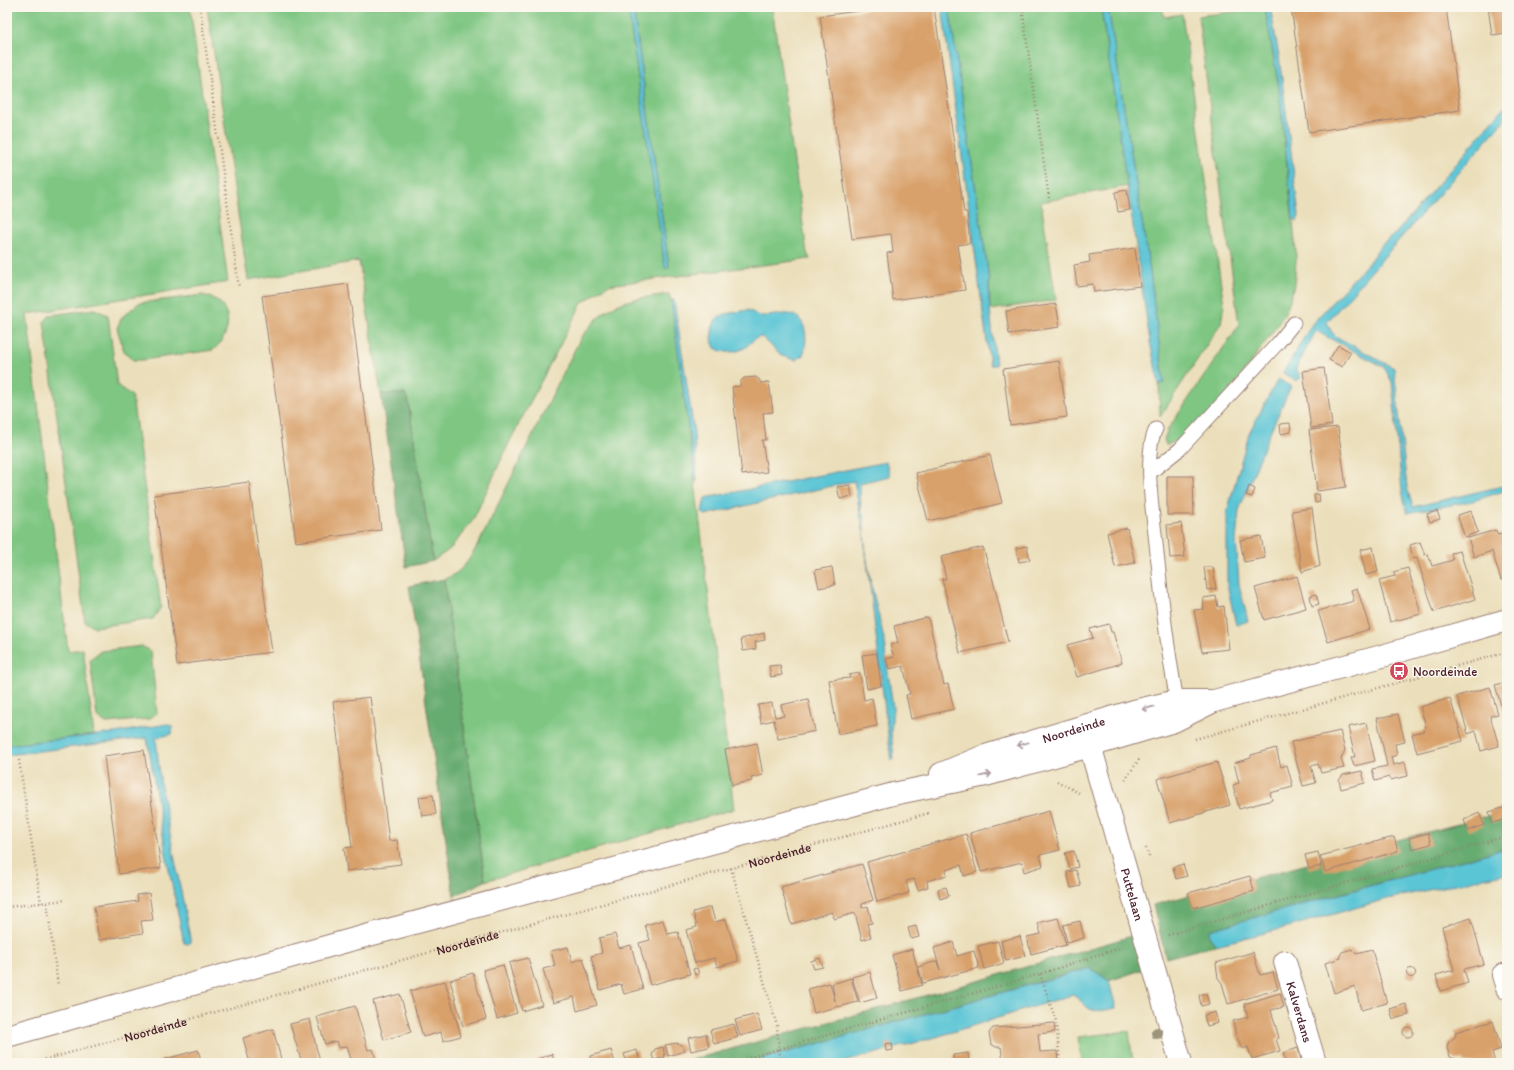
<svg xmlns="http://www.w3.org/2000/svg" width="1514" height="1070" font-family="Itim,sans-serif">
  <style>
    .green { fill: #7ec682; stroke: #647256 }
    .forest { fill: #66ab70; stroke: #58654e }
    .water { fill: #5ac5d5; stroke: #527280 }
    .building { fill: #d8a06a }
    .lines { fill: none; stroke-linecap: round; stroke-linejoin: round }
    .service-casing { stroke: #9a7f73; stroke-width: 15 }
    .minor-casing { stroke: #9a7f73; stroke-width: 24 }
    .tertiary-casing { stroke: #9a7f73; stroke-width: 24 }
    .secondary-casing { stroke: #9a7f73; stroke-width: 24 }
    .path { stroke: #9a7f73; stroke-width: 2.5; stroke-dasharray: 1 3; stroke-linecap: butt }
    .service { stroke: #fff; stroke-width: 13 }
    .minor { stroke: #fff; stroke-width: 22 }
    .tertiary { stroke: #fff; stroke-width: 22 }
    .secondary { stroke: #fff; stroke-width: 22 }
    .tree { fill: #9c957c }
    .oneway { stroke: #ae9aa0 }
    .labels { text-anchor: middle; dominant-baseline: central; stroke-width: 3; stroke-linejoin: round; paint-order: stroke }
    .poi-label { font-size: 13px; fill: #4a1f2b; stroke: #fbf7ec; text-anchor: start }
    .street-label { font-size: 13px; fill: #4a1f2b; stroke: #fbf7ec }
  </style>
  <rect width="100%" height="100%" fill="#fbf7ec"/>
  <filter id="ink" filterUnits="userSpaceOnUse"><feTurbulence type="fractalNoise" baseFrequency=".025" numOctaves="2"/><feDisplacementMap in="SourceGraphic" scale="8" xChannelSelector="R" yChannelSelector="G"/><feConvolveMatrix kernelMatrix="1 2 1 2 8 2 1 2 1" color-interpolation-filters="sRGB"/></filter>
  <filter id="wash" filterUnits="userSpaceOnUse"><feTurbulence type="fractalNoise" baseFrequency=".012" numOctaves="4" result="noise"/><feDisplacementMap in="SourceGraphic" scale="16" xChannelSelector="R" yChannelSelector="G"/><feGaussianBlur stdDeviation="0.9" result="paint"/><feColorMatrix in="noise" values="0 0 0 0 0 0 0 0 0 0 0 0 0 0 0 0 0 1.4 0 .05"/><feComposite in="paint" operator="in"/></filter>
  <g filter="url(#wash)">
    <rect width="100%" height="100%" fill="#ebdfbb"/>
    <!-- green -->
    <path class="green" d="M7,7H190L228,282L27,314L68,651L83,649L94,735L7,745Z
      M207,7H628L666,268L669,267L633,7H772L807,253L810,259L608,285L582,303L511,439L473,520L450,549L433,561L408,401L405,394H381L359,261L248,280Z
      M949,7H1101L1128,186L1041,202L1056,300L990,310L989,280Z
      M1108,7H1162L1164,17L1182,14L1224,305L1221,323L1160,417L1159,384L1164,383L1150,272Z
      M1265,8L1279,88L1296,251C1296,270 1295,290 1287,308C1280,324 1267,339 1257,354C1235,383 1202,434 1166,445L1164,439L1168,429L1239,325L1198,16Z
      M669,294L671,300L685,398L734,809L485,881L444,579C463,573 470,558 480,541L580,339C608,301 624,300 669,294Z
      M203,295C208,297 217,299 220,303C234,318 227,339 213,350L143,360H133L124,351L117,328L122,317L139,303Z
      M94,309L108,315L117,385L132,396L161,607L153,619L95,627L85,622L44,322L50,315Z
      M142,646L151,652L157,713L149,719L106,723L97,717L90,659L101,651Z
      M1129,1031L1133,1063H1082L1078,1037Z"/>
    <!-- forest -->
    <path class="forest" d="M381,394H405L408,401L433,561L406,567Z
      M444,579L485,881L454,896L409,586Z
      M1507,811V848L1210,930L1209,936L1216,945L1166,958L1153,905Z
      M1135,935L1144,969L1109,981L1090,968L749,1063H680L971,983Z"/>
    <!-- water -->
    <path class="water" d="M628,7H633L669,268H665Z
      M942,7H949L989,280V300L996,365H990Z
      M1101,7H1108L1150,272L1164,383L1159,384L1150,342Z
      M1265,7H1270L1279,56L1299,216L1297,221L1293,219L1279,88Z
      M1507,104V117L1327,322L1331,331L1337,337L1394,368L1407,488L1413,507L1507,485V490L1473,501L1407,513L1402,491L1392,382L1384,367L1316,331L1296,368L1301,378L1296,381L1283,373L1312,324L1369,262L1381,245L1395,234Z
      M671,300H674L694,432L697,482L695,478Z
      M747,310C752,311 757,316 761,316C770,317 780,313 789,314C808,316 808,342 803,355L796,360L782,356L762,337C754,337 751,343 746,347C737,353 724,354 715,348C710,339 711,326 717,318L726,314Z
      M1278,379L1291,386L1271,430L1239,510L1236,540L1239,584L1248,621L1236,625L1227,584V512L1249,433Z
      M886,462L890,476L860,483L861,512L864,515C862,559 877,605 886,648L885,651L893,708L891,732L894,759L891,760L863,528L854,481L705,515L702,512L705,498Z
      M167,724L173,727L172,734L156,738L161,787L190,938V943L187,944L184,943L167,860L147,738L7,755V745L115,733Z
      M1507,848V873L1387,899L1277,930L1216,945L1209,936L1210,930Z
      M1090,968L1109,981L1116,1008C1109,1009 1097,1013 1090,1009C1083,1005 1080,998 1072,995L936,1037L840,1063H749Z"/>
    <g id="blocks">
      <!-- building -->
      <path class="building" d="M874,7H934L964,212H967L970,243L958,245L965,290L893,300L887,253L893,252L891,234L852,239L820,16L874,9Z
        M1291,7H1446L1460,110L1309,132Z
        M1488,7H1507V33L1492,35Z
        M1127,190L1130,210L1118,212L1115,192Z
        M1135,248L1140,286L1094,292L1093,284L1077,286L1074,265L1090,262L1089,255Z
        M348,284L381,530L296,542L262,296Z
        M1056,304L1060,327L1009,334L1006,311Z
        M1338,345L1351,352L1342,367L1329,360Z
        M1059,361L1067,417L1010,425L1003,369Z
        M1324,368L1332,425L1311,428L1303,371Z
        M756,377L760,380V383L769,382L773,412L763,413L766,440H762L767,472L742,475L732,387L740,386V382L744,378Z
        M1290,423L1291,432L1281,434L1280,424Z
        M1338,427L1346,487L1317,491L1309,430Z
        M990,455L1002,503L928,521L916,473Z
        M1167,476H1193L1194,515H1167Z
        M249,482L272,652L177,665L154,495Z
        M850,485L852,496L840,499L837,487Z
        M1249,486L1255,489L1252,497L1246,495Z
        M1319,494L1320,502L1315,503L1314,495Z
        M1312,508L1320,566L1302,572L1292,511Z
        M1437,511L1440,519L1430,522L1427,514Z
        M1471,511L1478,532L1465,537L1457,515Z
        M1181,523L1185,557L1170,558L1167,525Z
        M1127,528L1135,563L1115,567L1107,533Z
        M1496,530L1498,535L1507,532V578L1501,580L1492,551L1474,557L1468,538Z
        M1261,536L1265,558L1244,562L1240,540Z
        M1420,542L1425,555L1428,554L1432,566L1453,560L1451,553L1460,551L1475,599L1434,612L1417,558L1413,559L1410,545Z
        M1027,546L1030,560L1019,562L1016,548Z
        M983,547L989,568H990L1008,642L960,653L942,579H946L941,557Z
        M1373,547L1378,572L1366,575L1360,550Z
        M832,567L835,585L819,588L815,570Z
        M1204,567H1213L1216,589L1207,590Z
        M1408,568L1421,614L1390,622L1379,580L1395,576L1393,572Z
        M1297,576L1306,608L1264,620L1255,588Z
        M1357,588L1370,629L1328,642L1318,611L1354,601L1351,590Z
        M1316,594L1319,604L1312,606L1310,596Z
        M1216,596L1218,607L1224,606L1229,649L1202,652L1194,610L1204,609L1203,598Z
        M928,617L944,685L948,684L954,709L911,719L906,695L910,694L903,666L889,669L886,659L894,657L890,645L898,643L894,626Z
        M1109,624L1111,632H1113L1122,663L1077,677L1067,645L1093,638L1090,629Z
        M764,633L765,640L755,642L756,649L743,651L741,639Z
        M877,653L881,686L867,689L862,655Z
        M780,665L782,675L771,677L769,666Z
        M860,673L864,700L872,698L877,726L838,734L829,680L850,678L849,675Z
        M1507,682V722H1506L1495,685Z
        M1490,687L1498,714L1490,716L1499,746L1481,751L1476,731L1468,734L1457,696Z
        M370,697L389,841L397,840L401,864L347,871L344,848L352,847L333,702Z
        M1450,698L1463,741L1417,753L1412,734L1423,731L1426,726L1420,707Z
        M808,699L815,731L778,739L774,720L761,723L758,705L772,703L775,717L784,716L781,705Z
        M1398,714L1405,742L1395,744L1397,755L1391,757L1393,765L1405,762L1408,776L1390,780L1389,777L1375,781L1372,769L1387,766L1377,718Z
        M1366,723L1375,761L1354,766L1351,758L1355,757L1348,727Z
        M1340,731L1345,750L1341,759L1344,768L1321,773L1318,764L1311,766L1316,783L1303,786L1291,742Z
        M757,743L763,775L751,778L752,781L732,785L725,750Z
        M1276,748L1281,767L1287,765L1293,787L1270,793L1272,800L1239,809L1233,785L1239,783L1234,763L1251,758V755Z
        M144,750L161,868L119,874L104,756Z
        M1217,762L1230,805L1170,823L1157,779Z
        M1362,771L1365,783L1341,789L1339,780L1343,775Z
        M433,795L436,814L422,816L419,797Z
        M1506,807L1507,819L1492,823L1489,812Z
        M1049,811L1060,850L1040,855L1043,866L1024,872L1022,862L981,872L970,833Z
        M1479,813L1484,825L1468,831L1464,820Z
        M1428,833L1431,844L1412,849L1409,838Z
        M966,834L977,872L964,876L961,865L946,870L947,875L927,881L928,887L918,890L914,879L906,881L909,893L877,902L867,862Z
        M1394,837L1398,851L1325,872L1320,856Z
        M1074,851L1078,867L1070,869L1065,853Z
        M1318,852L1321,866L1309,869L1305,855Z
        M862,864L873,900L862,904V908L868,906L872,923L867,924L871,937L862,940L855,913L834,919L832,912L791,924L781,887Z
        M1183,864L1187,876L1176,879L1173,867Z
        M1076,870L1081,886L1071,888L1067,872Z
        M1250,876L1254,891L1193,908L1188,893Z
        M946,887L949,896L940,899L938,889Z
        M149,893L153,920L141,921L143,933L99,940L94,907L138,901L137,895Z
        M711,907L715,922L726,919L738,961L717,967L715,958L695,963L686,930L697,927L693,912Z
        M1058,918L1066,945L1031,954L1027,937L1041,934L1038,923Z
        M1471,918L1484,964L1464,969L1468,983L1440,991L1436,975L1454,970L1442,927Z
        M663,920L667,934L678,932L690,974L650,985L639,943L650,940L645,925Z
        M1080,921L1084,938L1067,943L1063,925Z
        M916,926L919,937L911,939L908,928Z
        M615,934L619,948L631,945L643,989L624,994L621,984L600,990L591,956L602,953L599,938Z
        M1020,936L1025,956L1006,961L1001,941Z
        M998,941L1004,963L984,969L978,946Z
        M953,942L957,956L974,951L979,968L923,983L918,967L937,961L940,970L934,948Z
        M568,947L572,962L583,958L597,1005L577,1011L574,997L553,1003L543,969L555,966L551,951Z
        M912,949L922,985L902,991L892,955Z
        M1352,949L1356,954L1372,950L1387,1003L1361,1010L1355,986L1334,993L1325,963L1341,958L1340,955L1342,952Z
        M1253,952L1260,975L1273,972L1278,989L1228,1004L1222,983L1218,978L1216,963Z
        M528,958L542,1005L522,1011L509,963Z
        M820,958L823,967L814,969L811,961Z
        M503,965L517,1013L497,1019L483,970Z
        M697,968L699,974L695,975L693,969Z
        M1406.5 973a4.5 4.5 0 1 1 9 0a4.5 4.5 0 1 1-9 0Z
        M870,972L877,998L860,1003L852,977Z
        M473,973L486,1019L463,1026L450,980Z
        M851,978L858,1002L838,1007L837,1005V1007L814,1013L808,989L830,983L835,1001L832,984Z
        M445,981L461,1036L443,1041L441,1032L423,1037L410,991Z
        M1206,993L1209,1004L1201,1006L1199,995Z
        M1280,993L1284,1007L1271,1010L1279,1038L1276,1039L1280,1051L1252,1059L1248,1047L1242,1049L1236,1035L1233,1021L1248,1017L1244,1004Z
        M400,994L411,1032L384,1040L373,1001Z
        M1406,1004L1409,1015L1393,1019L1390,1009Z
        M355,1006L368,1050L373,1049L377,1063H352L347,1046L339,1048L337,1041L325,1044L317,1017Z
        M1215,1012L1218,1023L1207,1026L1204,1015Z
        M757,1014L762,1030L740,1036L735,1020Z
        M310,1019L316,1047L321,1063H302L290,1024Z
        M1493,1021L1501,1049L1492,1052L1495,1063H1464L1463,1060L1459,1061L1450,1057L1447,1048L1448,1043L1456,1036L1455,1032Z
        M1054,1023L1055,1032L1038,1034L1040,1052L1057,1051L1058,1063H1003L1001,1047H996L991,1044L989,1033L993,1028Z
        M734,1024L738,1037L714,1044L710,1030Z
        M1403 1032a5 5 0 1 1 10 0a5 5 0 1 1-10 0Z
        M273,1029L282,1063H250L243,1038Z
        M706,1034L709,1047L691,1051L688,1038Z
        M677,1043L683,1046L685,1051L668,1056L665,1045Z
        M892,1043L893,1050L886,1051L885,1044Z
        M663,1047L665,1057L654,1060L652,1055L655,1049Z
        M1298,1048L1302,1063H1286L1283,1053Z
        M198,1050L202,1063H163L162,1060Z
        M611,1050L615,1063H592L590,1056Z
        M637,1050L640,1062L627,1063L624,1054Z
        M968,1053L969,1063H954L953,1055Z
        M552,1054L555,1063H538L537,1059Z"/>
    </g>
  </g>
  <g filter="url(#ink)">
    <use href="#blocks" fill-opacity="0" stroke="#9a7f73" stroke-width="1"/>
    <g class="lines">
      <defs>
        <path id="service" d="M1156,429C1144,451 1152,508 1155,534C1161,592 1167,650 1178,706
          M1151,472L1180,449L1278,343L1294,323"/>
        <g id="minor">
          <path id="s2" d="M1285,962L1315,1063"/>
          <path d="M1503,975L1507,988"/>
        </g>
        <g id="tertiary">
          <path id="s3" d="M1085,728L1181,1063"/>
        </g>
        <g id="secondary">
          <path id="s4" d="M941,774L982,757L1134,711L1177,701H1209"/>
          <path d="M7,1036L347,941L893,794L986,775L1090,746L1174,721L1214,701L1375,658L1507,620"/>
        </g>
      </defs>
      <!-- service casing -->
      <use href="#service" class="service-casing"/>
      <!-- minor casing -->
      <use href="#minor" class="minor-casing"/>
      <!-- tertiary casing -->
      <use href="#tertiary" class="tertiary-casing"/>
      <!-- secondary casing -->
      <use href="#secondary" class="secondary-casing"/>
      <!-- path -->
      <g class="path">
        <path d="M200,7L239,288"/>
        <path d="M1022,7L1049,199"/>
        <path d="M1195,739L1507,652"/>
        <path d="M19,760L41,903"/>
        <path d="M1125,780L1140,758"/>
        <path d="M1057,781L1079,793"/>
        <path d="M1146,848L1150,859"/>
        <path d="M731,868L777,1026L779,1050L782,1063"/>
        <path d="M47,903L58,986"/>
        <path d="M7,907L65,900"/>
        <path d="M1168,935L1507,836"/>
        <path d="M1040,974L1056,1021L1060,1063"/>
        <path id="s1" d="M33,1063L929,813"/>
        <path d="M730,1063L1040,974L1123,947"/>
      </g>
      <!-- service -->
      <use href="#service" class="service"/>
      <!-- minor -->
      <use href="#minor" class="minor"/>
      <!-- tertiary -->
      <use href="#tertiary" class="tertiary"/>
      <!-- secondary -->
      <use href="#secondary" class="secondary"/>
    </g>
    <!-- trees -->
    <circle class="tree" cx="1157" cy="1033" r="6"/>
    <!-- one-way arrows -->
    <defs><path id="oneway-shaft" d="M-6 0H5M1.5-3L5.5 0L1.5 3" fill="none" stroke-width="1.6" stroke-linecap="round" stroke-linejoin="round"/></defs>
    <g class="oneway">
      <use href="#oneway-shaft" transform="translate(1148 708) rotate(167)"/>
      <use href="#oneway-shaft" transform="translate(1023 744) rotate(163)"/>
      <use href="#oneway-shaft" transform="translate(986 775) rotate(-13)"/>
    </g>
  </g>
  <!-- icons -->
  <defs>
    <symbol id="bus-disc" viewBox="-11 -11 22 22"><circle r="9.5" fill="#d1495b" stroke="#fbf7ec"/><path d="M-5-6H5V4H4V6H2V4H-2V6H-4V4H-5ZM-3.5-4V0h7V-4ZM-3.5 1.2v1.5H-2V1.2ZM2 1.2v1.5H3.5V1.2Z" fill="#fff"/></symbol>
  </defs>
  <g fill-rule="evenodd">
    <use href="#bus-disc" x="1388" y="660" width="22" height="22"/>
  </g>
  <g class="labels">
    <!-- poi labels -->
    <g class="poi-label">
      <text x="1413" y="671">Noordeinde</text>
    </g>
    <!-- street labels -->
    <g class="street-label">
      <text stroke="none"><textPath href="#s4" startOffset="140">Noordeinde</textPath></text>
      <text stroke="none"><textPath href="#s1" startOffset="775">Noordeinde</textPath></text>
      <text stroke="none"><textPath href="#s3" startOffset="173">Puttelaan</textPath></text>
      <text stroke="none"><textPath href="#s1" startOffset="451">Noordeinde</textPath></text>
      <text stroke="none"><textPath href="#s2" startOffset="52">Kalverdans</textPath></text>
      <text stroke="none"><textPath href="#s1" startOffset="127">Noordeinde</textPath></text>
    </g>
  </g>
  <!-- margin -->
  <rect width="1514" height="1070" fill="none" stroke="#fbf7ec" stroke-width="24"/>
</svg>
